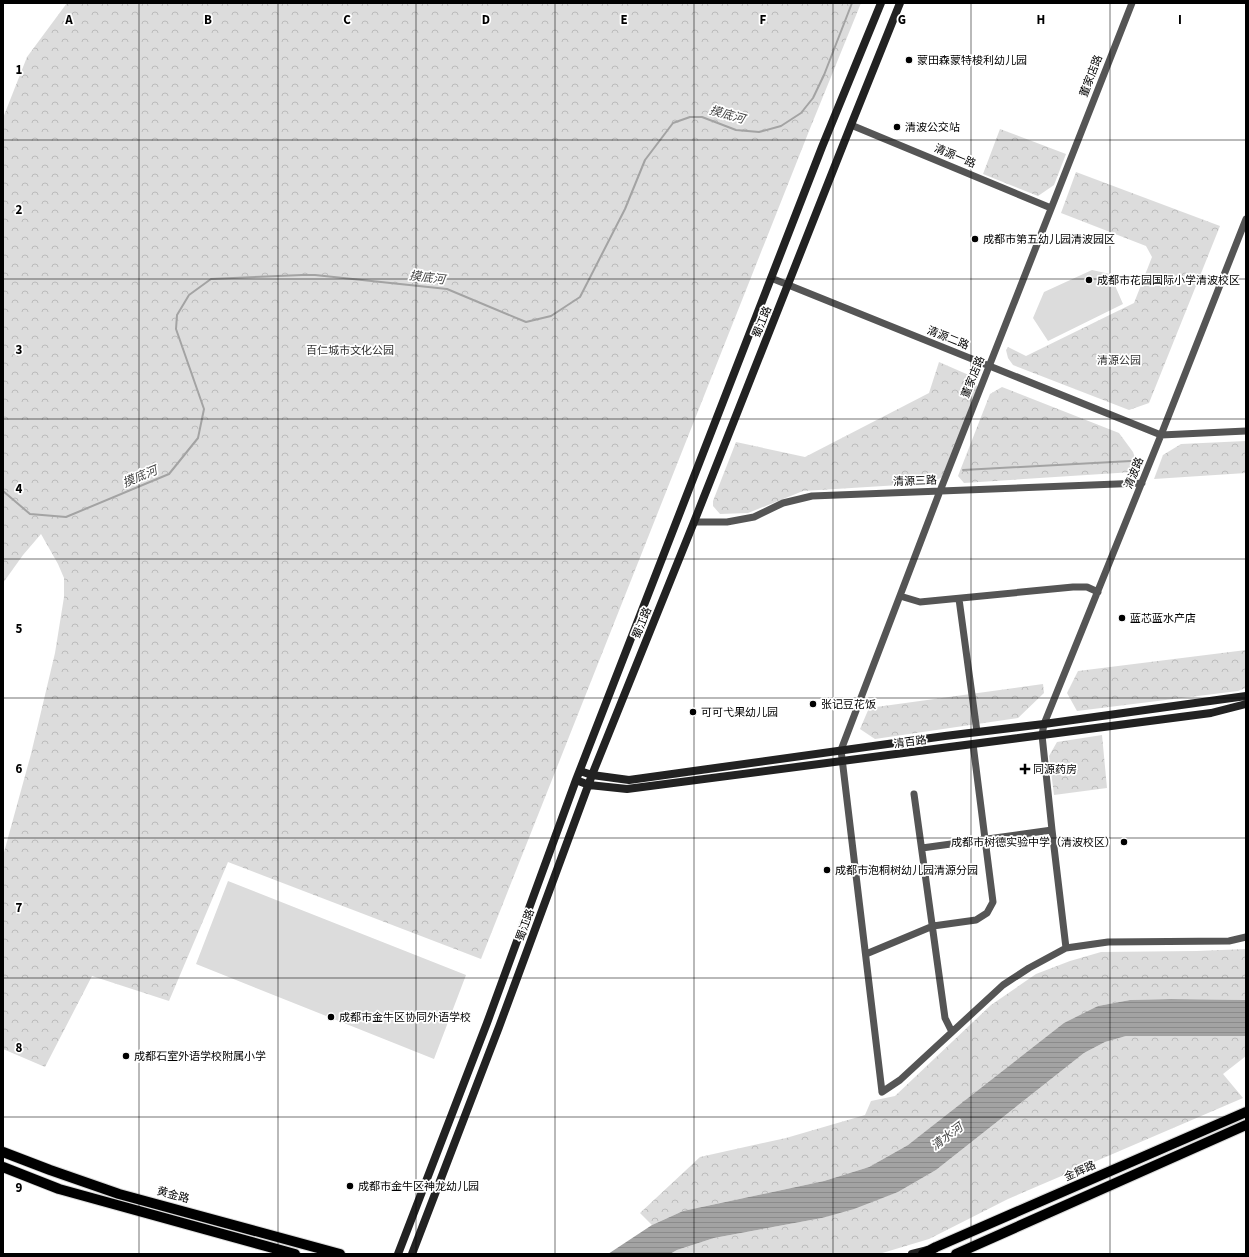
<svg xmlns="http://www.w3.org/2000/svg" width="1249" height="1257" font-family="'Source Sans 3','Noto Sans SC',sans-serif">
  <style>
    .grass { fill: #dcdcdc }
    .forest { fill: url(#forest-crowns) }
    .water { fill: url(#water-rules) }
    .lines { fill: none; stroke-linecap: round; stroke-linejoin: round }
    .stream { stroke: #a3a3a3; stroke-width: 2 }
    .primary-casing { stroke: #dbdbdb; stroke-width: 12 }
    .street { stroke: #555; stroke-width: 7 }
    .secondary { stroke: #222; stroke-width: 8 }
    .primary { stroke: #000; stroke-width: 10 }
    .grid { fill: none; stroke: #000; stroke-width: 1; stroke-opacity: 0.55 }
    .poi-dot { fill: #000; stroke: #fff; stroke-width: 1.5 }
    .labels { text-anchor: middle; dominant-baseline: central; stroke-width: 3.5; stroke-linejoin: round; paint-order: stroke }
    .poi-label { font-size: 11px; fill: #000; stroke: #fff; text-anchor: start }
    .street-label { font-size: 11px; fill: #000; stroke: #fff }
    .park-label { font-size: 11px; fill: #333; stroke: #fff }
    .water-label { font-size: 12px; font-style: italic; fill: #444; stroke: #fff }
    .grid-label { font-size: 13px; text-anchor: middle; font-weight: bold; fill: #000; stroke: #fff; stroke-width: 3.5; stroke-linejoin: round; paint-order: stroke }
  </style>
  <defs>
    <pattern id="forest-crowns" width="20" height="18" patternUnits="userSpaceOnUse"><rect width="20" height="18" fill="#dcdcdc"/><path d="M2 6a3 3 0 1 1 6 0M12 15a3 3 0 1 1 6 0" fill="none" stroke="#bbb"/></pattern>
    <pattern id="water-rules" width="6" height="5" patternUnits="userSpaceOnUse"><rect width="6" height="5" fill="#a3a3a3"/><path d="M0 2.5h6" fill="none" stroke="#8b8b8b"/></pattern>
  </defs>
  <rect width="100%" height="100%" fill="#fff"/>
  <!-- grass -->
  <path class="grass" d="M1092,270L1110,274L1123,304L1048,341L1033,318L1044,292Z
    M228,881L466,975L434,1059L196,964Z"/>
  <!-- forest -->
  <path class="forest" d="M67,3H861L809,131L481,959L228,862L169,1001L92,976L45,1067L3,1049V856L31,754L55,653L64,597V578L58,564L41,534L23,555L3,583V118L27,57Z
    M1000,129L1066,154L1054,185L1038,196L983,174Z
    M1076,172L1220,226L1149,403L1129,410L1013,365L1008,358L1006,350L1008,347L1026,356L1134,303L1152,257L1146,246L1061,213Z
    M939,362L971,376L978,388L942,477L932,483L803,491L748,513L720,514L713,506V501L736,442L805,457L929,393Z
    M1002,387L1119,433L1133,452L1137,464L1133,472L964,483L958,476L990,394Z
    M1246,441V473L1154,479L1163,455L1181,444Z
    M1246,650V688L1238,691L1077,711L1067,693L1078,671Z
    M1043,684L1044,693L1018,718L875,739L860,729L869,708Z
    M1102,735L1107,788L1054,795L1049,756L1057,742Z
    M1246,949V1000L1171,999L1130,1000L1098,1006L908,1145L869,1167L824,1181L683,1211L652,1225L640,1213L700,1157L786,1138L865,1115L871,1101L895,1096L991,1005L1036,974L1070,961L1101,952L1197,951Z
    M1126,1036H1246V1056L1223,1074L1243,1098L1008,1199L929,1239L879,1254H670L677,1250L714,1238L822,1218L898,1192L936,1170L1084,1053L1105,1042Z"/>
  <!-- water -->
  <path class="water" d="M1171,999L1246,1000V1036H1126L1105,1042L1084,1053L936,1170L898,1192L854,1209L822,1218L714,1238L677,1250L670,1254H608L652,1225L683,1211L824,1181L869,1167L908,1145L1064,1023L1098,1006L1130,1000Z"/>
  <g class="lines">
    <!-- stream -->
    <path class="stream" d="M963,470L1131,461
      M3,491L30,514L66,517L169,474L198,438L204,409L176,329L177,315L189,295L211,279L302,275H315L447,289L526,322L551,316L580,297L625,209L645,160L673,123L690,117H702L736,130L759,132L781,126L801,113L813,98L824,75L852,3"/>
    <defs>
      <path id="primary" d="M3,1152L50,1170L119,1194L340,1254
        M3,1167L59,1189L295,1254
        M923,1254L936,1247L1246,1112
        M956,1254L1246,1125"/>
    </defs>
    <!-- primary casing -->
    <use href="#primary" class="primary-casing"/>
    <!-- street -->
    <path class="street" d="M851,125L1051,208
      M771,278L1161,435L1246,431
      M694,522H727L754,517L783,503L812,496L1142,483
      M900,596L920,602L1073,587H1087L1098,592
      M959,599L977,732
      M914,794L945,1018L952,1032
      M922,848L1052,830
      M1066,948L1052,830L1042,735L1044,724L1161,435L1246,219
      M866,954L933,926L976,920L987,913L993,902L973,744
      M882,1092L841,750L940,491L1132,3
      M882,1092L900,1080L1003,985L1029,968L1066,948L1108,942L1229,941L1246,937"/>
    <!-- secondary -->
    <path class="secondary" d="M580,771L592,775L629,780L945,736L1044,724L1246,696
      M576,780L589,785L627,789L1211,713L1246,704
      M398,1254L487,1023L576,780L822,147L881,3
      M412,1254L499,1027L592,775L694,522L851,125L900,3
      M912,1254L928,1250"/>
    <!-- primary -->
    <use href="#primary" class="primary"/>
  </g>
  <!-- grid -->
  <path class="grid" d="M139,3V1254M278,3V1254M416,3V1254M555,3V1254M694,3V1254M833,3V1254M971,3V1254M1110,3V1254M3,140H1246M3,279H1246M3,419H1246M3,559H1246M3,698H1246M3,838H1246M3,978H1246M3,1117H1246"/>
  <!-- markers -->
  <g class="poi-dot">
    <circle cx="909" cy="60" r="4"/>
    <circle cx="897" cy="127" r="4"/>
    <circle cx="975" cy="239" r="4"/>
    <circle cx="1089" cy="280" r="4"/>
    <circle cx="1122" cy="618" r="4"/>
    <circle cx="813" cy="704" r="4"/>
    <circle cx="693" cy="712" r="4"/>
    <path d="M1023 763h4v4h4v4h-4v4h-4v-4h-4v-4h4z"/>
    <circle cx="1124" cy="842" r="4"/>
    <circle cx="827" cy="870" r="4"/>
    <circle cx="331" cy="1017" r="4"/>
    <circle cx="126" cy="1056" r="4"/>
    <circle cx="350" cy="1186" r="4"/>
  </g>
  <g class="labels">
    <!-- poi labels -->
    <g class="poi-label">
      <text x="917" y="60">蒙田森蒙特梭利幼儿园</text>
      <text x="905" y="127">清波公交站</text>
      <text x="983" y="239">成都市第五幼儿园清波园区</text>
      <text x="1097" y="280">成都市花园国际小学清波校区</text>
      <text x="1130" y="618">蓝芯蓝水产店</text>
      <text x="821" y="704">张记豆花饭</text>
      <text x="701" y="712">可可弋果幼儿园</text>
      <text x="1033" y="769">同源药房</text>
      <text x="1116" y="842" text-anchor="end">成都市树德实验中学（清波校区）</text>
      <text x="835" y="870">成都市泡桐树幼儿园清源分园</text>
      <text x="339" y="1017">成都市金牛区协同外语学校</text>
      <text x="134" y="1056">成都石室外语学校附属小学</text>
      <text x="358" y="1186">成都市金牛区神龙幼儿园</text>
    </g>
    <!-- street labels -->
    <g class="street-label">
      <text transform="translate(1091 76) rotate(-69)">董家店路</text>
      <text transform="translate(955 156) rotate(23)">清源一路</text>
      <text transform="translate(762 322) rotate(-68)">蜀江路</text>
      <text transform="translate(948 338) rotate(22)">清源二路</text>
      <text transform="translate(973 377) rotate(-68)">董家店路</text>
      <text transform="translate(1134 473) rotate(-68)">清波路</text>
      <text transform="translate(915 481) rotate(-2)">清源三路</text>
      <text transform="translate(642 623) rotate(-68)">蜀江路</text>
      <text transform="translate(910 742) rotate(-8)">清百路</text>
      <text transform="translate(525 925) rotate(-70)">蜀江路</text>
      <text transform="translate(1080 1171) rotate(-24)">金辉路</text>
      <text transform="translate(173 1195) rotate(15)">黄金路</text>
    </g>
    <!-- park labels -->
    <g class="park-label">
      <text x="350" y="350">百仁城市文化公园</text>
      <text x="1119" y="360">清源公园</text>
    </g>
    <!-- water labels -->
    <g class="water-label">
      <text transform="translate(727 115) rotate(16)">摸底河</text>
      <text transform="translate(427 278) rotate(7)">摸底河</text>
      <text transform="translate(140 477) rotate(-23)">摸底河</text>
      <text transform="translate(947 1137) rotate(-37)">清水河</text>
    </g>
  </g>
  <g class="grid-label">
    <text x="69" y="24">A</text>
    <text x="208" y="24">B</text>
    <text x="347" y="24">C</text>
    <text x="486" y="24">D</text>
    <text x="624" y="24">E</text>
    <text x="763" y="24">F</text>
    <text x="902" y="24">G</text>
    <text x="1041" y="24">H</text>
    <text x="1180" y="24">I</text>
    <text x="19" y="74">1</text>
    <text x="19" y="214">2</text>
    <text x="19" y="354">3</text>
    <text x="19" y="493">4</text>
    <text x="19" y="633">5</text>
    <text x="19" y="773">6</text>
    <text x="19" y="912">7</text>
    <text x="19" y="1052">8</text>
    <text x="19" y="1192">9</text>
  </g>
  <!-- border -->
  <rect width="1249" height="1257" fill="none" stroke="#000000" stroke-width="8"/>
</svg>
